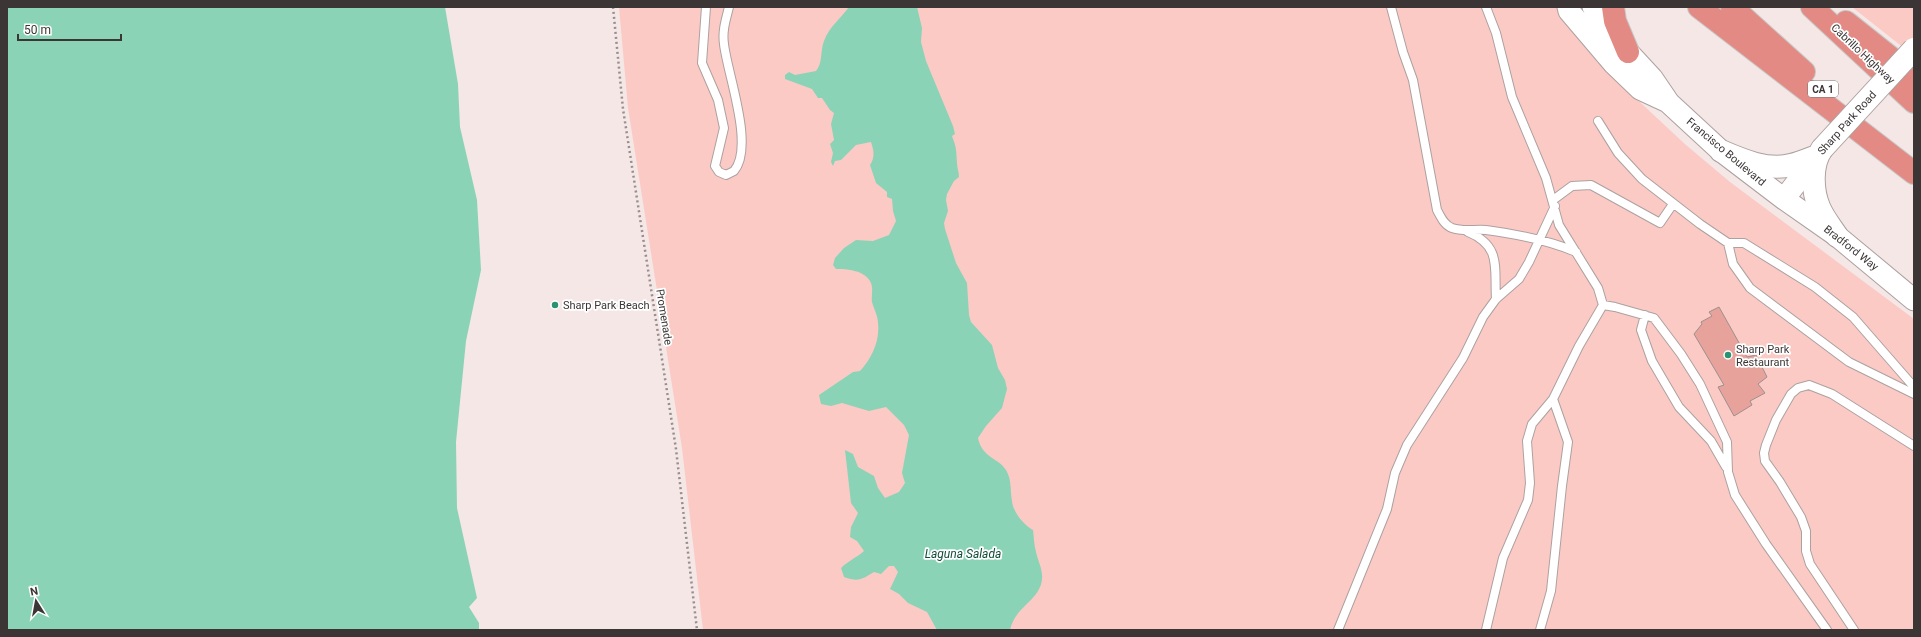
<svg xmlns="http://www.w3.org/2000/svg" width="1921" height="637" font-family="Roboto,sans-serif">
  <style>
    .green { fill: #fccac5 }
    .water { fill: #8bd3b6 }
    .building { fill: #e7a29c; stroke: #9c908f }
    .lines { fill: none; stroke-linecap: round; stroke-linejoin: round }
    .service-casing { stroke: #aca1a0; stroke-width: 10 }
    .tertiary-casing { stroke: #aca1a0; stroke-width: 23 }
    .secondary-casing { stroke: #aca1a0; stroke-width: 24 }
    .motorway-casing { stroke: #c8c7c6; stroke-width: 24 }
    .path { stroke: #978e8d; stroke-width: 2.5; stroke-dasharray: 2 3; stroke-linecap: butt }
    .service { stroke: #fff; stroke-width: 8 }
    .tertiary { stroke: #fff; stroke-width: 21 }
    .secondary { stroke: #fff; stroke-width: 22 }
    .motorway { stroke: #e28a83; stroke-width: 22 }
    .secondary-bridge-casing { stroke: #aca1a0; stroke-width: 24; stroke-linecap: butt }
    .secondary-bridge { stroke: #fff; stroke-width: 22 }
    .poi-dot { fill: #299371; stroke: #fff; stroke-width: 1.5 }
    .labels { text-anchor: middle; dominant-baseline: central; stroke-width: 3.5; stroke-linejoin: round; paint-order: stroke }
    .shield { fill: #fff; stroke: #767272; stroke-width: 1 }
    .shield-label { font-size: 10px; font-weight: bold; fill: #3b3635 }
    .street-label { font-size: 11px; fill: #3b3635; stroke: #fff }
    .poi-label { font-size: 11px; fill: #3b3635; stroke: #fff; text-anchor: start }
    .water-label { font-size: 12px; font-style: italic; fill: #114c39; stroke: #fff }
  </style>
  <rect width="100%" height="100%" fill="#f4e7e6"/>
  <!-- green -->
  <path class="green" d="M619,7H1557L1581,39L1628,91L1686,145L1730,182L1914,319V630H703L682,448L628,108Z
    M1852,7H1914V56Z"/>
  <!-- water -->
  <path class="water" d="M7,7H445L458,84L460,127L477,200L481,270L466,341L456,442L457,508L477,598L469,607L479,623V630H7Z
    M849,7H917L922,28L921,42L926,61L953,126L955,134L952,136C957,149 956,151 957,163C957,168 959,172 959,177L954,181L947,194L946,200L948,211L944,223L945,229L956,263L967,283L969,315L971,322L992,345L998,368L1005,380L1007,389L1002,408L986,426L978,438C982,458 999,458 1006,470C1012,480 1010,490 1012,501C1013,512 1023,524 1033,530C1034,538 1034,545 1036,552C1038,561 1043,570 1042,579C1040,601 1015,606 1010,630H937L927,612L908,603L899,594L890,589L898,572L894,566H889L881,574L874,572C861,580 858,582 844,577L841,568C848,561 856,558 864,551L857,541L850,537L851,527L858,513L851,503L845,450L853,454L858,467L874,476L878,488L885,498L899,492L905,483L902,473L909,435L904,425L886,407L869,411L842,403L831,406L821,404L819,395L853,372L860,371C872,358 880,341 878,323C878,316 874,309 872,302C871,295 874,288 870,281C863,270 847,269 836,269L833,265L835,258L844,248L856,240L873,241L889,235L896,221L893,211L892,199L887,197V192L876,183L870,165C875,157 874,151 871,142L856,145L841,160L835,161L833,166L831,162L833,153L830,144L834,140L831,124L834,113L830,110L822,98H818L812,89L785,79V75L789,72L795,75L816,71C823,63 820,51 824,41C829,27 841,18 849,7Z"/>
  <!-- building -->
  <path class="building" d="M1719,307L1747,357L1756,355L1767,377L1758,384L1765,393L1750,401L1752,405L1734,416L1718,387L1724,385L1694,334L1702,324L1701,322L1712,316L1709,312Z"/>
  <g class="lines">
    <defs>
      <path id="service" d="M706,7L702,63L718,100L724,128L715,166L719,172L726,175C728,174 732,172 734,171C755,146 727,73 724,44C722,31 726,19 729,7
        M1391,7L1403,52L1413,80L1437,210C1441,217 1444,225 1452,228C1463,232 1475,229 1486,230C1516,234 1548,240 1576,252
        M1486,7L1496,33L1512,97L1546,178L1559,225L1598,288L1603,305
        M1598,121L1618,153L1642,179L1700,224L1728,243H1744L1815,287L1853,317L1914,387
        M1553,200L1572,186L1591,185L1660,223L1673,204
        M1468,232C1502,246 1494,268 1496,299
        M1728,243L1733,264L1750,288L1849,362L1914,394
        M1645,315L1641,330L1652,361L1679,407L1711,441L1726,467
        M1338,630L1387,509L1395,473L1407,445L1463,358L1483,317L1496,299L1519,279L1529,262L1555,206
        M1486,630L1503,558L1528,500L1530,483L1527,441L1532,424L1553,399
        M1540,630L1551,591L1562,486L1568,442L1553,399L1579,346L1603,305L1615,307L1654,318L1681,354L1700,384L1727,442L1728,472L1735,495L1766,544L1827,630
        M1854,630L1810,564L1806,551V531L1801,517L1780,482L1765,461L1764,453L1766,445L1776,420L1791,394L1798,388L1809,385L1832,394L1914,446"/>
      <path id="tertiary" d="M1568,7L1569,11L1614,64L1640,89L1668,102
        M1593,7L1628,52L1652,78L1669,103L1721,151L1784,199L1837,236L1914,300
        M1784,199L1817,156"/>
      <path id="secondary" d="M1822,149C1811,164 1812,190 1819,207C1823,217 1831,227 1837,236
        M1721,151C1742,160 1767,171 1791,165C1800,163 1809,159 1817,156"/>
      <path id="motorway" d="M1613,7L1615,21L1628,52
        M1699,7L1914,173
        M1732,7L1804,72
        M1812,7L1914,102
        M1846,22L1914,76"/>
    </defs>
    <!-- service casing -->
    <use href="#service" class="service-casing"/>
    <!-- tertiary casing -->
    <use href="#tertiary" class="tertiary-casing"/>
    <!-- secondary casing -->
    <use href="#secondary" class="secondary-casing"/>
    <!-- motorway casing -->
    <use href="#motorway" class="motorway-casing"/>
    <!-- path -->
    <path class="path" d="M613,7L623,109L676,449L697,630"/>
    <!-- service -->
    <use href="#service" class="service"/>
    <!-- tertiary -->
    <use href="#tertiary" class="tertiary"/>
    <!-- secondary -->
    <use href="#secondary" class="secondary"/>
    <!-- motorway -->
    <use href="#motorway" class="motorway"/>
    <defs>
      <path id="secondary-bridge" d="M1822,149L1914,49"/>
    </defs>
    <!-- secondary-bridge casing -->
    <use href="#secondary-bridge" class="secondary-bridge-casing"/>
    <!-- secondary-bridge -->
    <use href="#secondary-bridge" class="secondary-bridge"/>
  </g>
  <!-- markers -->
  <g class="poi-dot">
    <circle cx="555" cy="305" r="4"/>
    <circle cx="1728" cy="355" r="4"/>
  </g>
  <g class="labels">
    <!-- shield labels -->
    <rect class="shield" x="1808" y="81" width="30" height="16" rx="3"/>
    <g class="shield-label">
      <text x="1823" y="89">CA 1</text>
    </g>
    <!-- street labels -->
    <g class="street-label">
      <text transform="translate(1863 54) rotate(43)">Cabrillo Highway</text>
      <text transform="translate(1847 123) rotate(-48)">Sharp Park Road</text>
      <text transform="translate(1726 152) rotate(40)">Francisco Boulevard</text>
      <text transform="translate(1851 248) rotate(38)">Bradford Way</text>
      <text transform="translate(664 317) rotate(81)">Promenade</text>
    </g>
    <!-- poi labels -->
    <g class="poi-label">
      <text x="563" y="305">Sharp Park Beach</text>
      <text x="1736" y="349">Sharp Park<tspan x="1736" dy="13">Restaurant</tspan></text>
    </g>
    <!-- water labels -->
    <g class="water-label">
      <text x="963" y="554">Laguna Salada</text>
    </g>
  </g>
  <!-- border -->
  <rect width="1921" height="637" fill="none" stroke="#3b3635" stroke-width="16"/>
  <!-- north arrow -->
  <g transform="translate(36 601) rotate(349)" stroke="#ffffff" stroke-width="3" paint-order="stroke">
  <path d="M0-3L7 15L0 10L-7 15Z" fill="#3b3635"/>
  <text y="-6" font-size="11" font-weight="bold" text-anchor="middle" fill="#3b3635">N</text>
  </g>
  <!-- scale -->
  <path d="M18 34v6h103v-6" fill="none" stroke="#3b3635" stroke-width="2"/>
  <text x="24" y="34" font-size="12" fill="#3b3635" stroke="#ffffff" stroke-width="3" paint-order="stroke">50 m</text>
</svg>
